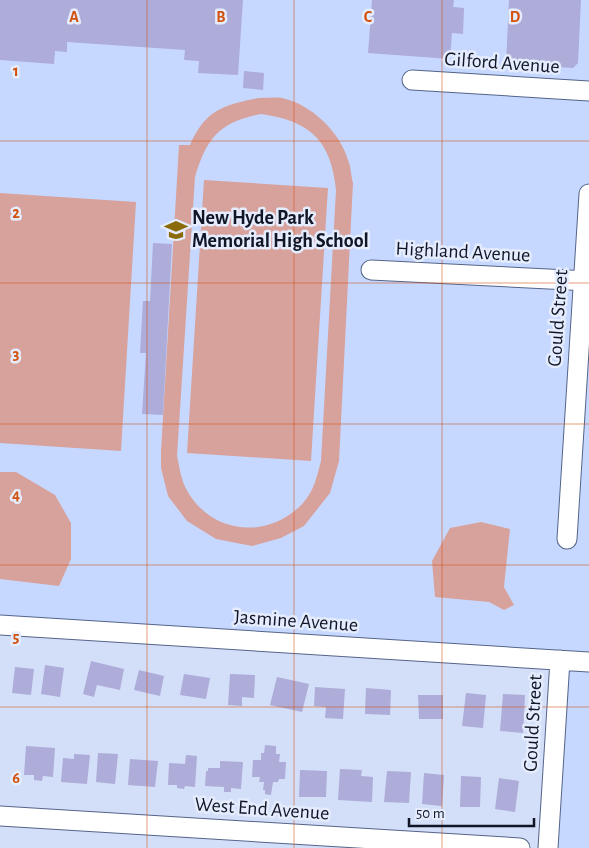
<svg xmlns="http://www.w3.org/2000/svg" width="589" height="848" font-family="'Alegreya Sans',sans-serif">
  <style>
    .built { fill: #c6d8ff }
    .green { fill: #d8a29c; fill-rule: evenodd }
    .building { fill: #aeacd8 }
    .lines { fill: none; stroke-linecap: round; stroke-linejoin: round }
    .minor-casing { stroke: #546489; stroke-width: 21 }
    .minor { stroke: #fff; stroke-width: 19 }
    .grid { fill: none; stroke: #d2520e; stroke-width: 1; stroke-opacity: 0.55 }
    .labels { text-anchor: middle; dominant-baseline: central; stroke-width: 5; stroke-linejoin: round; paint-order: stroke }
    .street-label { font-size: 20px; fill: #101625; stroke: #e4ecfe }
    .poi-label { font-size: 20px; font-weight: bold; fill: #101625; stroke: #e4ecfe; text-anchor: start }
    .grid-label { font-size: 16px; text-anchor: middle; font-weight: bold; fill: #d2520e; stroke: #e4ecfe; stroke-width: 5; stroke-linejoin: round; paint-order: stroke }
  </style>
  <rect width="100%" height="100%" fill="#d3dff9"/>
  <!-- built -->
  <path class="built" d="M0,0H589V848H555L566,653L0,617Z"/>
  <!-- green -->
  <path class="green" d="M258,98C266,98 275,97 282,98C311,104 340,132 348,160C351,167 351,176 353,183L339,461L330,493L304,526L281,538L252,546L216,539L187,521L168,496L161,468V451L179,145H190C205,110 223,105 258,98ZM261,114C310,121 331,140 336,190L321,461C317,476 314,491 303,503C266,543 204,533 183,482C180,474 179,464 177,456L195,177C207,137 220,122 261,114Z
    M204,180L328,188L311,461L187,453Z
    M0,193L136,202L121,451L0,443Z
    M0,472H16L55,495L71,523V559L59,586L0,579Z
    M481,522L510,529L504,587L514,605L504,610L489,602L435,597L432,561L450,528Z"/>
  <!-- building -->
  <path class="building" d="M0,0H243L238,75L198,73L199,61L184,60L185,50L67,42V52L55,51L54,64L0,60Z
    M372,0H454L453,7L464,8L463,34L452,33L450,59L368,53Z
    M509,0H581L578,63L573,68L506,64Z
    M244,71L264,73L263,90L243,88Z
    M153,243L172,244L163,415L142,414L146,353H140L143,301H150Z
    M91,661L124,669L120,690L97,685L94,697L83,694Z
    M45,665L64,668L60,697L41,694Z
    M15,667L34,669L31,695L12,693Z
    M139,670L164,676L160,696L134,690Z
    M184,674L210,678L206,699L180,695Z
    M230,674L255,675L254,698L242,697V706L228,705Z
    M277,677L309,684L302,712L270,705Z
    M315,687L345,689L343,719L325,718L326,707L314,706Z
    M366,688L391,690L390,715L365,714Z
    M466,693L486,695L483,728L462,726Z
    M503,694L525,695L523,733L500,731Z
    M418,695H443V719H419Z
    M265,745L276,746V754H280L279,762H286L285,779H279L278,782H273L271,795L265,794V790H263L264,782H259L260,777H252L253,760H261V753H264Z
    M26,746L55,748L53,777L43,776L42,781L34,780V775H24Z
    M98,753L118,754L115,784L96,782Z
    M74,754L90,755L87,784L61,782L63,758L74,759Z
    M186,755L197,756L195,787L185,786L184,789L177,788V785H168L169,763L185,764Z
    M130,759L158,761L155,787L128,785Z
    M220,761L243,762L241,789L231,788V792H224V787L205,786L206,771H208V768H220Z
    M340,769L362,770L361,776L373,777L372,802L338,800Z
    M300,770L327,771L326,797H299Z
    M387,771L411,772L409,803L384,802Z
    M424,773L444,775L442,806L422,804Z
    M461,776L481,777L480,807H460Z
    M499,778L519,781L515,812L495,809Z"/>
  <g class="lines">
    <defs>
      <path id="minor" d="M412,80L589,91
        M371,270L589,281
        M567,539L589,194
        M0,625L589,662
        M0,816L520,848
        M548,848L560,660"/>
    </defs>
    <!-- minor casing -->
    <use href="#minor" class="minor-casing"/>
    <!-- minor -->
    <use href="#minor" class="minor"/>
  </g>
  <!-- grid -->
  <path class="grid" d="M147,0V848M294,0V848M442,0V848M0,141H589M0,283H589M0,424H589M0,565H589M0,707H589"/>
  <!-- icons -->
  <defs>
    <symbol id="school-bare" viewBox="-9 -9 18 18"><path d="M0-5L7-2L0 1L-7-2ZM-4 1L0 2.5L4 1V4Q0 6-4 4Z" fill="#8b6a0a" stroke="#e4ecfe" stroke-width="2.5" paint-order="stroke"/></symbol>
  </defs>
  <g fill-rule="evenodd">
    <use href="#school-bare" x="160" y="214" width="32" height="32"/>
  </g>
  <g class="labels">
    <!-- street labels -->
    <g class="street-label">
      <text transform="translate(502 63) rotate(4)">Gilford Avenue</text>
      <text transform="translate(463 252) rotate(3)">Highland Avenue</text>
      <text transform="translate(558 318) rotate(-86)">Gould Street</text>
      <text transform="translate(296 621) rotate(4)">Jasmine Avenue</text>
      <text transform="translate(533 723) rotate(-87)">Gould Street</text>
      <text transform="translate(262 809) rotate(4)">West End Avenue</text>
    </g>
    <!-- poi labels -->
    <g class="poi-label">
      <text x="192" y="218">New Hyde Park<tspan x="192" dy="23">Memorial High School</tspan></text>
    </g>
  </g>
  <g class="grid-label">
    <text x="74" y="22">A</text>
    <text x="221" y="22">B</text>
    <text x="368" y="22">C</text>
    <text x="515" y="22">D</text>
    <text x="16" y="76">1</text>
    <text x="16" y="218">2</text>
    <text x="16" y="359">3</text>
    <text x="16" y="500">4</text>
    <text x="16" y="642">5</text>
    <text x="16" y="783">6</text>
  </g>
  <!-- scale -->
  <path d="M409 818v8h125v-8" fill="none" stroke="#101625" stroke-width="2.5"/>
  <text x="416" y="818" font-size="15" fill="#101625" stroke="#e4ecfe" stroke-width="4" paint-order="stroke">50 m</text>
</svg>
